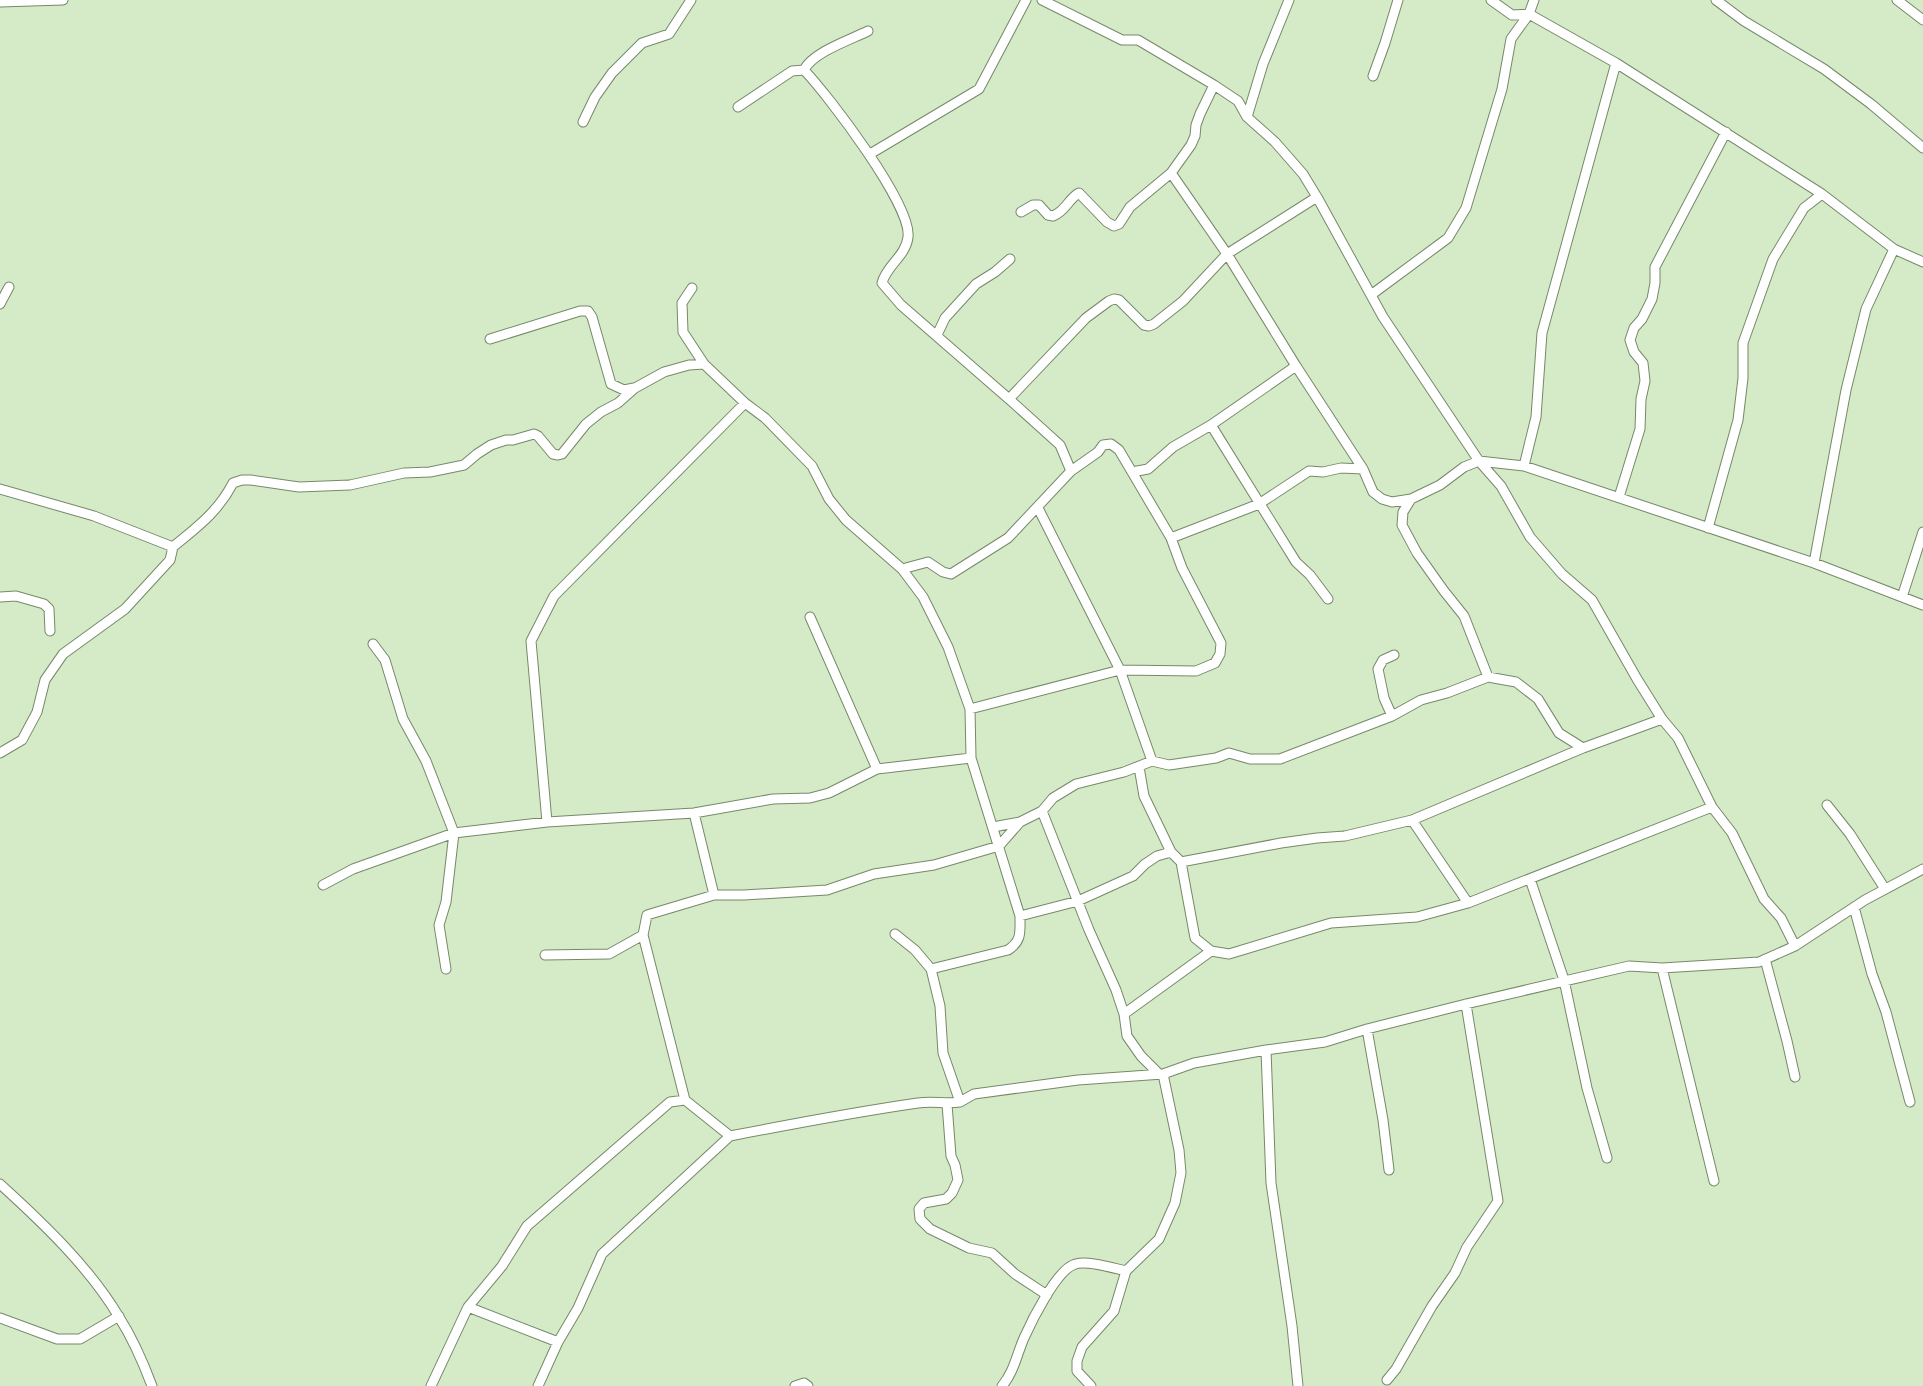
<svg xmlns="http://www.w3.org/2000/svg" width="1923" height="1386" font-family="Raleway,sans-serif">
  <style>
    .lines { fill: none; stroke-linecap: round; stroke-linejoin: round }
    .street-casing { stroke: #758969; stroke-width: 11 }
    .street { stroke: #fff; stroke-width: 9 }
  </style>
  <rect width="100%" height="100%" fill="#d5ebc7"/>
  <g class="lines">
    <defs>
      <path id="street" d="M1042,0L1122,40H1138L1214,85
        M1491,0L1512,15L1529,14L1616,63L1822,194L1894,249L1866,309L1846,390L1814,563
        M1716,0L1744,21L1824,69L1871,104L1923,148
        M1897,0L1923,20
        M0,2L63,0
        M804,70C813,52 850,40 868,31
        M1373,76L1385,43L1398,0
        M738,107L792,71L804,70C828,95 912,205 908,237C906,256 886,266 882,283L901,305L1009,399
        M1247,117L1263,64L1289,0
        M583,122L595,97L612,73L642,43L669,34L691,0
        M870,154L979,89L1026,0
        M1317,197L1303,174L1275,142L1247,117L1238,101L1214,85L1200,114L1196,125L1195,136L1191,145L1171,173L1227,254L1296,366L1363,469L1373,492L1382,499L1392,502L1411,499L1440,485L1464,467L1479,461L1524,466L1814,563L1923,605
        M1021,212L1033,205H1039L1048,215L1053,216C1066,211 1069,198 1079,193L1107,222L1114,226L1119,224L1130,207L1171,173
        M1894,249L1923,262
        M692,288L682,303L683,332L704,364
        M1371,295L1448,238L1466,208L1502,89L1511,39L1529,14L1534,0
        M0,304L9,287
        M937,335L945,318L976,284L995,272L1010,259
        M490,339L580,311H588L592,317L611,384L624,390L634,388
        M1211,425L1296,366
        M1524,466L1536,417L1542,333L1616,63
        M1071,471L1060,445L1009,399L1086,318L1109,301L1114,299L1119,300L1144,325L1149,326L1154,324L1183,301L1227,254L1317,197L1383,317L1479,461L1501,486L1530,537L1562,574L1592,600L1637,679L1662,719L1678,738L1712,807L1732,833L1764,899L1781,918L1795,946
        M1132,472L1148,469L1173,447L1211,425L1296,562L1310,575L1328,599
        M0,489L94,516L173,547C197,527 218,512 233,483L242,480H251L299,487L350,485L404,473L430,472L464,465L477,454L491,445L506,440H513L534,434L538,436L553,454L558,455L562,454L586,424L601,412L618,403L635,388L664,372L689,365L704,364L745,403L765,418L812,466L829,499L846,520L902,569L923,597L948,647L970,709L971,758
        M1619,497L1640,429L1641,399L1645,381L1643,363L1634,352L1630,340L1634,328L1642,319L1652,299L1655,283V267L1726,132
        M1411,499L1403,512L1402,525L1417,553L1444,591L1464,616L1488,677
        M1038,508L1120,670L1196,671L1215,663L1220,654L1221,643L1182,568L1171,538L1259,504L1309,471L1323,472L1341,468L1363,469
        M1708,528L1738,420L1743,378V343L1773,259L1804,208L1822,194
        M902,569L928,562L943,572L951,574L1008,538L1071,471L1098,452L1103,445L1111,444L1119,450L1171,538
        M0,597L16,596L44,604L49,609L50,631
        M1902,597L1923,532
        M373,644L385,660L403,719L426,761L454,833L547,822L694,813L773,799L810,798L829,793L877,769L810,617
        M970,709L1120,670L1152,761
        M1392,716L1384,698L1378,669L1383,660L1394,655
        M0,753L22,740L37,712L45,680L63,654L125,609L170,560L173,547
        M1139,767L1144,796L1171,852
        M877,769L971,758L1020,916C1020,932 1022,941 1008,950L931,969
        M1827,805L1850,834L1885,889
        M1042,811L1053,798L1076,784L1124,772L1152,761L1169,765L1216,758L1229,753L1250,759H1280L1392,716L1421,700L1447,693L1488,677L1516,682L1538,699L1559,733L1583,748
        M694,813L714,895
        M1412,820L1468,903
        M547,822L531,641L554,596L745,403
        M993,827L1020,822
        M1181,862L1195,938L1211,951L1229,954L1331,923L1417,917L1468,903L1712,807
        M1530,879L1564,980L1587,1088L1607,1158
        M323,885L353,869L454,833L446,902L439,925L446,969
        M1854,907L1872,974L1886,1012L1910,1102
        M1020,916L1078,901L1133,876L1145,864L1157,856L1171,852L1181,862L1281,843L1317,838L1345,836L1412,820L1583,748L1662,719
        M643,935L647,915L714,895H744L827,890L874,874L934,865L999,846L1020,822L1042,811L1089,930L1116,990L1124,1014L1127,1036L1141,1056L1158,1073
        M545,955L609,954L643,935L685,1100
        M1765,959L1787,1041L1795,1077
        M1662,968L1714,1181
        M1124,1014L1211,951
        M1367,1029L1383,1120L1389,1170
        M1266,1050L1271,1183L1292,1326L1298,1386
        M960,1102L974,1094L1078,1080L1163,1074L1194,1063L1266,1050L1325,1042L1367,1029L1466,1004L1629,966L1662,968L1759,962L1795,946L1865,900L1923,869
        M947,1104L951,1156L955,1165L958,1180L952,1193L946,1199L924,1203L919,1209L920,1219L930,1229L969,1248L992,1253L1015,1274L1047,1295
        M0,1184C43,1223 90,1268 119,1317C133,1339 143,1362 152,1386
        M468,1307L558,1342L578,1308L602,1254L730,1136
        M0,1318L57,1339H80L119,1316
        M1387,1380L1396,1369L1432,1306L1455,1273L1467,1247L1498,1201L1466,1004
        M431,1386L468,1307L502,1266L527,1226L670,1102L685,1100L730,1136C792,1124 855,1112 918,1103C932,1101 946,1104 960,1102L943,1053L940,1006L931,969L915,950L895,934
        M538,1386L558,1342
        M795,1386L804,1383L808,1386
        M1002,1386C1014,1372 1017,1354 1024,1338C1032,1320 1056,1272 1073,1265C1084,1259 1113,1268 1126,1271
        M1091,1386L1077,1371V1361L1082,1347L1114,1311L1126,1271L1159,1239L1175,1203L1181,1173L1179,1150L1163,1074"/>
    </defs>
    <!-- street casing -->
    <use href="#street" class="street-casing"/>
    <!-- street -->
    <use href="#street" class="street"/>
  </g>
</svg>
